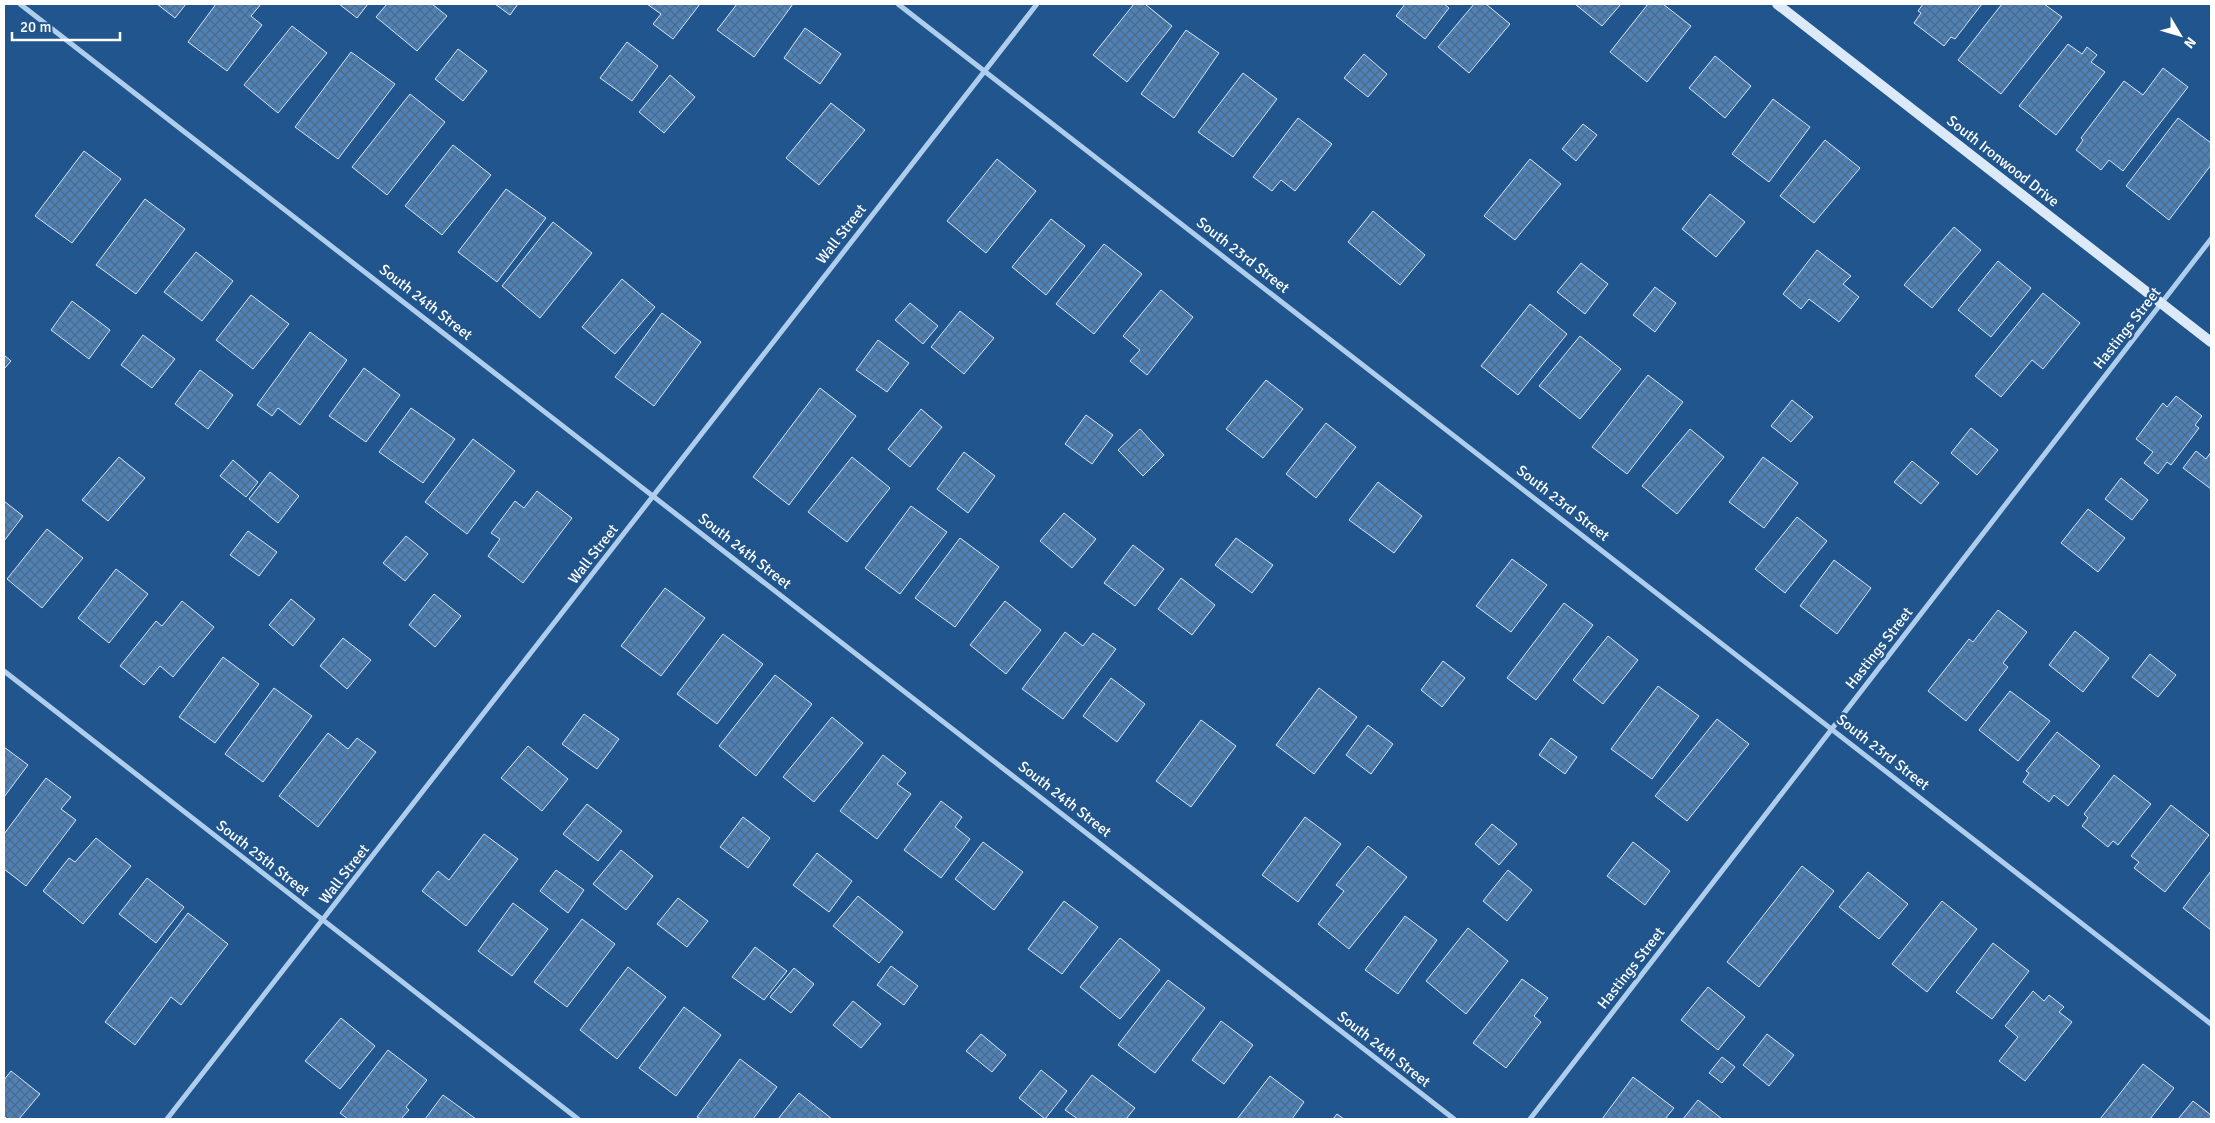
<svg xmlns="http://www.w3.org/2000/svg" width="2215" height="1123" font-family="Signika,sans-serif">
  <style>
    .building { fill: url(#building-cross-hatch); stroke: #d4e6f9 }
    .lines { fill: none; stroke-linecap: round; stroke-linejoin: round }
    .minor { stroke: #afcdec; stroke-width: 5 }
    .secondary { stroke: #dbe9f9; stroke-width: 10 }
    .labels { text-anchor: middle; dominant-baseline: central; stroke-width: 5; stroke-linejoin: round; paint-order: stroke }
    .street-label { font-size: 15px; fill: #fff; stroke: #21558d }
  </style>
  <defs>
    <pattern id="building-cross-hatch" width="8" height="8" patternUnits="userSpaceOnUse" patternTransform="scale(1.25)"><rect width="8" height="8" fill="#4e81b6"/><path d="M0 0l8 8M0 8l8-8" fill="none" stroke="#4d6986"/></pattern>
  </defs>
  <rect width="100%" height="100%" fill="#21558d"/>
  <!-- building -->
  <path class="building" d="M157,4H186L175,18Z
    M216,4H261L251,16L262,25L227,71L188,42Z
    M339,4H368L357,18Z
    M387,4H432L447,16L417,51L376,17Z
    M495,4H518L510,15Z
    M647,4H700L673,39L653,24L661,14Z
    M737,4H793L754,57L717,30Z
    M1134,4H1145L1172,26L1127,82L1093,55Z
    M1405,4H1444L1449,8L1425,39L1396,16Z
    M1474,4H1486L1510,24L1469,73L1438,47Z
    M1575,4H1621L1602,26Z
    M1648,4H1663L1691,26L1647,82L1610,52Z
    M1923,4H1982L1955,39L1951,37L1944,46L1914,23L1921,13L1918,11Z
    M2002,4H2044L2062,17L2001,94L1958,60Z
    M292,26L327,53L278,113L244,85Z
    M805,28L841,54L820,84L784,58Z
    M1186,30L1219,53L1174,118L1141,94Z
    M627,42L658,66L632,101L600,78Z
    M2068,44L2082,54L2087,47L2097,55L2091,62L2105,72L2056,135L2019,106Z
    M458,49L487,71L463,101L435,79Z
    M351,52L395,84L338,159L295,127Z
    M1364,54L1387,74L1368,97L1344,78Z
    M1715,56L1751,86L1725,118L1689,88Z
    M2163,68L2188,87L2123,171L2109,160L2101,170L2076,150L2083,140L2081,138L2124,81L2143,95Z
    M1243,73L1277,99L1233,157L1198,132Z
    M670,75L695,97L664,133L639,112Z
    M410,94L445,122L387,195L352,167Z
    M1773,99L1810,127L1769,182L1732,154Z
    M831,103L865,130L819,185L786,158Z
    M1298,118L1332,144L1295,191L1281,180L1272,191L1253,177Z
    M2178,118L2211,143V165L2169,220L2126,186Z
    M1583,124L1597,135L1576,161L1562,149Z
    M1825,140L1860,168L1814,223L1780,196Z
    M453,145L491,175L442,235L405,206Z
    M84,151L121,179L72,243L35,216Z
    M997,159L1036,191L986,253L947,221Z
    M1530,159L1561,184L1515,240L1484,216Z
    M506,189L546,218L497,282L458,252Z
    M1710,194L1745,222L1716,257L1682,229Z
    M145,199L185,229L136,294L96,265Z
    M1373,211L1425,255L1400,285L1348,242Z
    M1051,219L1085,246L1046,295L1012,267Z
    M553,222L592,253L540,318L502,286Z
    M1954,227L1981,250L1932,308L1904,285Z
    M1104,244L1142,274L1094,334L1056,304Z
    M1817,250L1851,276L1843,284L1859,297L1839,322L1809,299L1801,309L1783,294Z
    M196,252L233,281L202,321L164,292Z
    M1998,261L2031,288L1991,337L1958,310Z
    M1581,263L1608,284L1585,314L1557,292Z
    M622,279L655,307L615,354L582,327Z
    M1655,287L1676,303L1655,332L1633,315Z
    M1161,290L1193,317L1147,375L1130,361L1140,350L1123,336Z
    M2043,293L2080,323L2043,369L2032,360L2001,397L1975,376Z
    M251,295L289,324L253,369L216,340Z
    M72,301L110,330L89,359L51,330Z
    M910,303L938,326L923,344L895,320Z
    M1530,304L1567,334L1518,395L1481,366Z
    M960,311L994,338L964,374L931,347Z
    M662,313L701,342L654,406L615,377Z
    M310,332L347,360L300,425L278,408L272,416L257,405Z
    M143,335L175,359L152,388L121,365Z
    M1580,336L1621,369L1580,419L1539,386Z
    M878,340L909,363L887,392L856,370Z
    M4,355L11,361L4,369Z
    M364,368L400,395L366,442L329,416Z
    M200,370L233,395L208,429L175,404Z
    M1648,375L1683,402L1627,474L1592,447Z
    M1266,380L1303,409L1263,458L1226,429Z
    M820,388L856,416L789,505L753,477Z
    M2176,396L2202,416L2195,425L2199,428L2171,465L2167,462L2158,474L2144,463L2153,452L2136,439L2163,403L2167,407Z
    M1792,400L1813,417L1791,442L1771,426Z
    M411,408L455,439L423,483L379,452Z
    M921,409L942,427L910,467L888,449Z
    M1086,415L1113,435L1092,464L1065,444Z
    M1326,423L1356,447L1316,498L1286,474Z
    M1971,428L1998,450L1977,475L1951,453Z
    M1140,429L1164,455L1143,476L1118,450Z
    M1690,429L1724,457L1677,514L1642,486Z
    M473,439L515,471L467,534L425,502Z
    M2196,451L2206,459L2211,452V489L2183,468Z
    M964,452L995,476L968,513L937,489Z
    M119,457L145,478L108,521L82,500Z
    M852,457L890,488L847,542L808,512Z
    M1763,457L1798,483L1764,528L1729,502Z
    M233,460L258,482L246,497L220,476Z
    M1912,461L1939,483L1921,504L1894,482Z
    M270,472L299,496L278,523L249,499Z
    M2121,478L2148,500L2132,520L2105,499Z
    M1378,482L1422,516L1394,553L1349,520Z
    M537,491L572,518L523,583L488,556L500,539L491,533L515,501L524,508Z
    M4,501L23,516L4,541Z
    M911,506L947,532L900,594L865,568Z
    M2088,509L2125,538L2098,572L2061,543Z
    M1064,513L1096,539L1072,568L1040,541Z
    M1797,517L1827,541L1785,593L1755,569Z
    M47,529L83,558L42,608L7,579Z
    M248,531L277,552L259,576L230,555Z
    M406,536L428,554L405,581L383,563Z
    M960,538L999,567L955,627L915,598Z
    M1236,538L1273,565L1252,593L1215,565Z
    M1133,545L1164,569L1135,606L1104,583Z
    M1512,559L1547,585L1511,632L1476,606Z
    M1834,560L1871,588L1837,634L1800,606Z
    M116,569L148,594L109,643L78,618Z
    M1181,578L1215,605L1192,635L1158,609Z
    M665,588L705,618L661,676L621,646Z
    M434,594L461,616L435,647L409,625Z
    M291,599L315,619L293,646L269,625Z
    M182,601L214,627L173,677L160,666L144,685L120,666L156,621L162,626Z
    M1005,601L1041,630L1006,674L970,645Z
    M1564,603L1593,625L1536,700L1507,678Z
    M1998,610L2027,632L2003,663L2008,667L1966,721L1928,691L1969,639L1973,642Z
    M2075,631L2109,658L2083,692L2049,665Z
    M1065,632L1083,646L1093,633L1116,649L1063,719L1022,689Z
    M723,634L763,664L717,724L677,694Z
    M1608,636L1638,660L1603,704L1573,680Z
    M343,638L371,660L347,689L320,666Z
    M2150,654L2176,675L2158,697L2132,677Z
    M223,657L259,684L215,743L179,717Z
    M1443,661L1465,678L1442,707L1421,690Z
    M775,675L812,704L756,776L719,746Z
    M1111,678L1145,704L1117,742L1083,716Z
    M1658,686L1699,716L1652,779L1611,749Z
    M274,688L312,716L263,782L225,754Z
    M1319,688L1357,717L1314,774L1276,745Z
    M2010,691L2050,721L2018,761L1979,730Z
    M584,714L619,739L597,769L562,744Z
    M832,717L863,743L814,802L783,777Z
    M1717,719L1749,744L1687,821L1655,796Z
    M1201,720L1236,746L1191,807L1156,781Z
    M1368,725L1393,744L1371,774L1346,755Z
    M2057,732L2100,766L2068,806L2054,795L2049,802L2023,782L2029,773L2026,771Z
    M328,733L348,749L357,738L376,752L318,827L279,796Z
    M1551,738L1577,757L1565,774L1539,755Z
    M528,746L568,779L542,811L501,778Z
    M4,747L28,765L4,797Z
    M883,755L906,773L897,784L911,794L877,839L840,811Z
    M2114,775L2151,804L2118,845L2113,841L2108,847L2082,826L2088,818L2084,814Z
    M46,778L71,797L61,809L76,820L26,886L4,869V834Z
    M941,801L962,817L955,827L970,839L941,878L904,850Z
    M587,804L622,831L598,861L563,834Z
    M2171,805L2209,835L2165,892L2134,868L2139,862L2131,856Z
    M743,817L770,838L748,868L720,847Z
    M1305,817L1341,844L1298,902L1262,875Z
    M1492,824L1517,844L1499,865L1475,844Z
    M484,834L518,859L466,926L422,891L438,871L449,880Z
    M96,838L131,866L83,924L43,891L69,858L75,862Z
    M983,842L1023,872L994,910L955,879Z
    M1633,842L1670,871L1645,905L1607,876Z
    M1368,846L1407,877L1349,949L1318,924L1344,891L1336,885Z
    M621,850L653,876L626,910L593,884Z
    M817,853L852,881L829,912L793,885Z
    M1802,866L1834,891L1759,987L1727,962Z
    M556,870L584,890L568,913L540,891Z
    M1508,870L1532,890L1507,921L1483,901Z
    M2211,871V930L2183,908Z
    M1868,872L1908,904L1879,939L1839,907Z
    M147,878L184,907L156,943L119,914Z
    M858,896L903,932L879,963L833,926Z
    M678,898L708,921L687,947L657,924Z
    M1064,901L1098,927L1062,974L1028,949Z
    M1942,901L1977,929L1927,992L1892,964Z
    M513,903L548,929L512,976L478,951Z
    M188,913L228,944L181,1005L171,997L135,1045L105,1022Z
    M1405,916L1437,940L1398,994L1365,970Z
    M582,919L615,944L567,1007L534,982Z
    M1468,928L1508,961L1466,1014L1426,981Z
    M1120,938L1160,970L1120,1019L1080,987Z
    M1993,943L2029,971L1992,1019L1956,992Z
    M755,947L787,971L764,1000L732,977Z
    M891,966L918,986L904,1005L877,985Z
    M628,967L666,997L617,1059L580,1030Z
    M794,968L814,984L791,1013L770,997Z
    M1522,979L1548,998L1534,1016L1541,1022L1506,1068L1473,1043Z
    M1168,980L1205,1008L1155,1073L1118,1045Z
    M1708,987L1745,1017L1718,1050L1681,1020Z
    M2033,991L2044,1001L2049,995L2064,1007L2059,1012L2072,1022L2025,1081L1999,1061L2018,1037L2005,1026Z
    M853,1001L881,1024L861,1048L833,1025Z
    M684,1007L721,1035L676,1096L639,1068Z
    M341,1018L375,1046L340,1089L305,1061Z
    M1221,1021L1253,1045L1224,1084L1192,1060Z
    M981,1034L1006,1055L992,1072L966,1051Z
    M1767,1034L1794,1055L1769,1086L1743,1065Z
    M388,1050L427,1080L406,1107L409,1110L401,1119H348L340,1113Z
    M1722,1057L1735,1067L1722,1083L1709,1073Z
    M740,1059L777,1087L753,1119H701L697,1117Z
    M2143,1064L2174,1088L2150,1119H2100Z
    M1041,1070L1067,1091L1045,1119L1019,1098Z
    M11,1071L40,1094L19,1119H7L4,1116V1080Z
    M1092,1075L1135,1108L1126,1119H1078L1065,1110Z
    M1270,1076L1304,1102L1292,1119H1237Z
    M1633,1077L1674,1108L1665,1119H1602Z
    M799,1093L832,1119H778Z
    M443,1095L476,1119H425Z
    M1698,1100L1722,1119H1683Z
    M2193,1101L2211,1115V1119H2178Z
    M1337,1114L1344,1119H1333Z"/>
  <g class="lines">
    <!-- minor -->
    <path class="minor" d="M20,4L1454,1119
      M898,4L2211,1024
      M4,671L578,1119
      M167,1119L1037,4
      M1530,1119L2211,239"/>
    <!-- secondary -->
    <path class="secondary" d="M1777,4L2211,342"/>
  </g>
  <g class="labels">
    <!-- street labels -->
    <g class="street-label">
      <text transform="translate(2003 161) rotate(38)">South Ironwood Drive</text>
      <text transform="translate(841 234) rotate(-52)">Wall Street</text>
      <text transform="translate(1243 255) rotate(38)">South 23rd Street</text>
      <text transform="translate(426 302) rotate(38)">South 24th Street</text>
      <text transform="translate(2127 328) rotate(-52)">Hastings Street</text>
      <text transform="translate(1563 503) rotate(38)">South 23rd Street</text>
      <text transform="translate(745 551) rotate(38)">South 24th Street</text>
      <text transform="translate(593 554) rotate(-52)">Wall Street</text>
      <text transform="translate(1879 648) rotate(-52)">Hastings Street</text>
      <text transform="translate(1883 752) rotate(38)">South 23rd Street</text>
      <text transform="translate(1065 799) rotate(38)">South 24th Street</text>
      <text transform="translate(263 858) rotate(38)">South 25th Street</text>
      <text transform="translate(344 874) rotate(-52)">Wall Street</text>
      <text transform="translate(1631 968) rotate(-52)">Hastings Street</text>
      <text transform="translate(1384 1049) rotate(38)">South 24th Street</text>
    </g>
  </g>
  <!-- border -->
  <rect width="2215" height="1123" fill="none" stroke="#ffffff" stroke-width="10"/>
  <!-- north arrow -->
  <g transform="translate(2180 35) rotate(128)" stroke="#21558d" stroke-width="4" paint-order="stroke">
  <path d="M0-4L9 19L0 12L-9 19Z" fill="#ffffff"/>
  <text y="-8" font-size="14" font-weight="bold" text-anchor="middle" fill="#ffffff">N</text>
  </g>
  <!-- scale -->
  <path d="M12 32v8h108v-8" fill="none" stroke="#ffffff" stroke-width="2.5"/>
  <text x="20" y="32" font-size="15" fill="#ffffff" stroke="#21558d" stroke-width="4" paint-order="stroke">20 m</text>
</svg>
